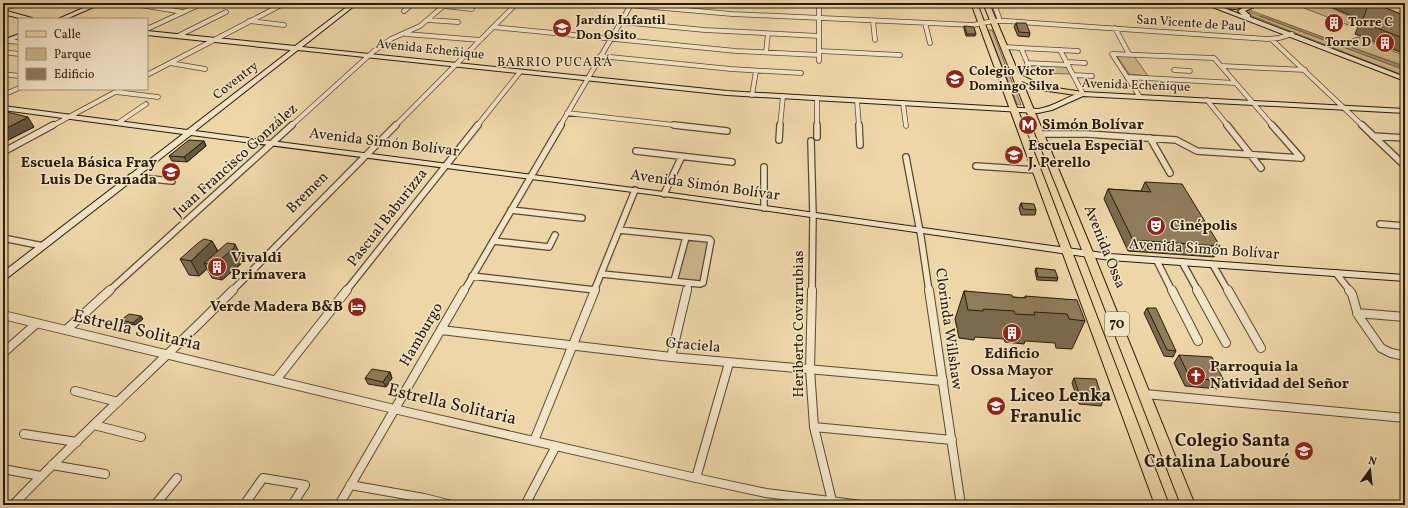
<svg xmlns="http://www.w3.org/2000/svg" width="1408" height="508" font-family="Vollkorn,serif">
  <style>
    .green { fill: #ccb78d; stroke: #7a684a }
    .water { fill: #aa9772; stroke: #766547 }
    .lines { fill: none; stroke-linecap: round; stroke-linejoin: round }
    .canal { fill: #aa9772; fill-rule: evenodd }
    .street-far2-casing { stroke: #5a492f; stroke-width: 5.5 }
    .street-far1-casing { stroke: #5a492f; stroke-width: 8 }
    .street-casing { stroke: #5a492f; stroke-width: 10 }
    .secondary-casing { stroke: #291a06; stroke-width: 2 }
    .primary-casing { stroke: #291a06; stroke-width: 2 }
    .street-far2 { stroke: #f3e5c7; stroke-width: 4 }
    .street-far1 { stroke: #f3e5c7; stroke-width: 5.5 }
    .street { stroke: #f3e5c7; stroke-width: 8 }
    .secondary { fill: #f3e5c7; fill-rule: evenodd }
    .primary { fill: #edd7a9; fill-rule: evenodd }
    .wall { fill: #7b6b4e; stroke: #291a06 }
    .shaded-wall { fill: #645740; stroke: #291a06 }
    .building { fill: #8f7c5b; stroke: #291a06 }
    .labels { text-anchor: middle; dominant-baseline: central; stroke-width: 3; stroke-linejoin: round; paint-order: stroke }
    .far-poi-label { font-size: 13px; font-weight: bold; fill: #291a06; stroke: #f3e5c7; text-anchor: start }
    .far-street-label { font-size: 13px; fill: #291a06; stroke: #f3e5c7 }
    .far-neighbourhood-label { font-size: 13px; letter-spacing: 1px; fill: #291a06; stroke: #f3e5c7 }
    .shield { fill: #f3e5c7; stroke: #665740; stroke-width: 1 }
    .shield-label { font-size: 14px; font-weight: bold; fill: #291a06 }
    .poi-label { font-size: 15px; font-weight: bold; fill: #291a06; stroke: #f3e5c7; text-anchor: start }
    .street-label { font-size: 15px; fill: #291a06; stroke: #f3e5c7 }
    .near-street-label { font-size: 18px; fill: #291a06; stroke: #f3e5c7 }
    .near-poi-label { font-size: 18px; font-weight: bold; fill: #291a06; stroke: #f3e5c7; text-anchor: start }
  </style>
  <rect width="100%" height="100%" fill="#edd7a9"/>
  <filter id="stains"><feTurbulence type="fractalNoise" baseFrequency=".005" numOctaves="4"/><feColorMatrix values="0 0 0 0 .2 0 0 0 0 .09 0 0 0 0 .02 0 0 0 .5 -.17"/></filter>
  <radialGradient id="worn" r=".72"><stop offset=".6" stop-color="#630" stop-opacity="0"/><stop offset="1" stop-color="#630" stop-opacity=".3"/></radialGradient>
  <!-- green -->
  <path class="green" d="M1301,3H1319L1361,21V26L1348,25L1304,8Z
    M1249,12L1405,70V76L1247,14Z
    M988,30H992L1021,105L1017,104Z
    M1358,37L1405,56V66L1339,43Z
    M1117,56H1134L1148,76L1129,74Z
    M1031,65L1062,66L1067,68L1071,74L1035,73Z
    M689,238L710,240L702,281L700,282L677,280Z"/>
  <!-- water -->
  <path class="water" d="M1252,11L1405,67V70L1249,12Z"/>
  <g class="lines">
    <!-- canal -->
    <path class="canal" d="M1229,3H1235L1263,15L1258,16Z"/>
    <defs>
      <path id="street-far2" d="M128,3L183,12
        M607,3L732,14L973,25L993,21H1006L1267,39L1279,38L1292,34
        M819,3V61
        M994,3L1000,21
        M444,6L472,9
        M3,9L20,3
        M404,11L414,3
        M428,20L458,22
        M249,21L284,25
        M873,21L875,40
        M621,22L705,30L819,36
        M925,23L930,43
        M493,27L736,51L819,55
        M1115,28L1129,54
        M147,29L203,3
        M406,34L480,40
        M178,36L226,12
        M1271,39L1363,126
        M7,41L19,42
        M1004,47L1078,51
        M1021,48L1026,60
        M1060,50L1083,94
        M819,51L900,55
        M3,52L19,54
        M766,52L768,34
        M600,56L731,69L801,73
        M1067,62L1085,63
        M170,63L205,69
        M1027,63L1068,65
        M1222,66L1305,70
        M1174,70L1190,71
        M3,74L19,76
        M147,75L285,3
        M1073,75L1092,76
        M1127,77L1235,83
        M116,92L158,97
        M3,95L19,88
        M752,95L756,71
        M1140,97L1112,54L1214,58L1273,126
        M817,98V126
        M1207,100L1228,126
        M857,101L859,126
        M903,103L906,126
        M567,113L683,126
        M118,123L146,104
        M52,126L121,89
        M291,126L374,51L391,39L420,26L447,3
        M395,126L517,3
        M477,126L520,72
        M560,126L632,3
        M780,126L783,96"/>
      <path id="street-far1" d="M674,125L727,131
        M817,125V137
        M859,125L860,145
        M1227,125L1261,168
        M1272,125L1301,158
        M1362,125L1405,166
        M1039,134H1087L1176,140L1197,151L1301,158
        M1373,136L1405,138
        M1150,138L1170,173
        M779,140L780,125
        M811,141L813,215L812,291
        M636,151L732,162
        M3,152L53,125
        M906,157L921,237L929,291
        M976,166L1036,170
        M764,167V208
        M131,177L172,181
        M664,194L682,156
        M511,210L582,218
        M1380,224L1405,226
        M3,238L43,246
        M493,241L549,247L555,235
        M1157,261L1172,291
        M1182,262L1198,291
        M1213,265L1228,291
        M1336,273L1350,291
        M602,274L700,284L703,283L711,241L709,239L619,230
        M472,276L595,290
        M674,281L686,237
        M109,291L292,125
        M232,291L396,125
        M346,291L478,125
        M464,291L561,125
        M594,291L635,190
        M687,291L689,283"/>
      <path id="street" d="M812,290L810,369L814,427L833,505
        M929,290L961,505
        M1172,290L1198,341
        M1197,290L1226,343
        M1228,290L1261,348
        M1349,290L1352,294L1358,315L1381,348L1391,353L1405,356
        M1357,313L1405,317
        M3,315L394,409L696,478L766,493L862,505
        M66,330L110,290
        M441,330L671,357L943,381
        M3,353L37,323
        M671,357L687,290
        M276,380L347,290
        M75,391L118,402
        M1145,394L1405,418
        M94,425L141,437
        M814,427L952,440
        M24,434L77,442
        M534,441L595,290
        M52,465L105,474
        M3,469L41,476
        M696,478L729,363
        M350,485L424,498L452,505
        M13,505C84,431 161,363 233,290
        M155,505L177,478
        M244,505L263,478L305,485L292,505
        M339,505L464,290
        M525,505L556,446"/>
      <path id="secondary" d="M95,3H103L66,19H58Z
        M352,3H358L302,47L727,91L1038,109C1054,107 1067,96 1083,92L1405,109V113L1083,96L1052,110L1038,113L727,95L298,50L195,131L664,192L1110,254L1405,275V281L1110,260L664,196L191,135L6,279L3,280V272L183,134L3,110V106L187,130L291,50L147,35V31L295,46Z
        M1202,3H1210L1219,6L1222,4L1235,5L1263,3L1245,11L1250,15V17L1405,77V81ZM1244,7L1238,11L1242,15L1224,8L1235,9Z
        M3,10L32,18L33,19H23L3,14Z
        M19,34V38L3,44V40Z"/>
      <path id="primary" d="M971,3H977L1169,505H1155Z
        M983,3H989L1019,74L1043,86L1083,92L1087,94L1083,96L1041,90L1022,81L1094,255L1195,505H1181L1084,255Z"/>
    </defs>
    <!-- street-far2 casing -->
    <use href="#street-far2" class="street-far2-casing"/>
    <!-- street-far1 casing -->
    <use href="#street-far1" class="street-far1-casing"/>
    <!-- street casing -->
    <use href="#street" class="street-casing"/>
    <!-- secondary casing -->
    <use href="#secondary" class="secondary-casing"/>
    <!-- primary casing -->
    <use href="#primary" class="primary-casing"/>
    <!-- street-far2 -->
    <use href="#street-far2" class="street-far2"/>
    <!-- street-far1 -->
    <use href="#street-far1" class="street-far1"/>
    <!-- street -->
    <use href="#street" class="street"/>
    <!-- secondary -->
    <use href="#secondary" class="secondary"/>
    <!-- primary -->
    <use href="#primary" class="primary"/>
  </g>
  <!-- wall -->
  <path class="wall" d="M1322,3H1374L1405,16V54L1355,34L1361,20Z
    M1016,23L1030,33L1029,37L1018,36L1014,27Z
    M964,26L976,34L975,36H966L964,28Z
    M3,111L34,127L8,140L3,139Z
    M204,141L206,146L187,162L172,161L169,156Z
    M1145,182L1220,246L1214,257L1128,251L1104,199L1108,189L1141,191Z
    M1021,203L1036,210L1035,215H1021L1019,208Z
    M212,241L218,251L243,260L242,263L222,280L212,278L207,269L199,276L189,275L180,259Z
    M1036,268L1058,278L1057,281L1037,280L1035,271Z
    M964,291L1012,297L1025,298V296L1085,321L1072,349L1056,348L1055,343L1025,341L1024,344L1005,342L1004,339L975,337L974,340L959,338L955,319Z
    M1147,308L1176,351L1173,357L1164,356L1144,313Z
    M143,319L135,325L123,323L121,320Z
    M1179,355L1224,381L1219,389L1185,386L1174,363Z
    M390,372L392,378L386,387L368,384L365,378Z
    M1074,378L1103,401L1101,406L1079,404L1072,383Z"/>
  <!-- shaded-wall -->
  <path class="shaded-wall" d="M28,117L34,127L8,140L3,133V130Z
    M204,141L206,146L187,162L184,157Z
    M212,241L220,256L204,263L207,269L199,276L191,261Z
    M235,244L243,260L242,263L222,280L214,265Z
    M141,316L143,319L135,325L133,323Z
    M390,372L392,378L386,387L383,382Z"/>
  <!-- building -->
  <path class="building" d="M1355,3H1374L1405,16V39L1362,22L1367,8Z
    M1016,23H1026L1030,33L1019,32Z
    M964,26L974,27L976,34H967Z
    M3,111L28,117L3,130Z
    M189,140L204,141L184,157L169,156Z
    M1145,182L1182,184L1220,246L1133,240L1108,189L1151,192Z
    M1021,203L1034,204L1036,210L1023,209Z
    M204,239L212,241L191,261L180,259L198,243Z
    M227,243L235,244L234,248L214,265L204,263Z
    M1036,268L1055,270L1058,278L1038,277Z
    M964,291L1012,295V297L1026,298L1025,296L1077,300L1085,321L1069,319L1067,314L1034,312L1035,315L1015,314L1014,311L983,309V311L968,310Z
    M1147,308H1156L1176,351L1167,350Z
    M129,314L141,316L133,323L121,320Z
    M1179,355L1212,357L1224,381L1190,378Z
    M372,369L390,372L383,382L365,378Z
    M1074,378L1096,379L1103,401L1081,399Z"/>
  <!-- icons -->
  <defs>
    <symbol id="building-disc" viewBox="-11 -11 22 22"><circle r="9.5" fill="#8f2418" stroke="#f3e5c7"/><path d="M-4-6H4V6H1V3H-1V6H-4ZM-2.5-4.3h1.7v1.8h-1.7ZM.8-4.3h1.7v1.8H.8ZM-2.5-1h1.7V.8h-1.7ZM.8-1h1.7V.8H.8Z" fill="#fff"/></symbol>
    <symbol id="school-disc" viewBox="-11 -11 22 22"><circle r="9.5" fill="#8f2418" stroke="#f3e5c7"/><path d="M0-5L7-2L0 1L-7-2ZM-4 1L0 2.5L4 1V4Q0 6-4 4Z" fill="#fff"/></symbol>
    <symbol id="metro-disc" viewBox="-11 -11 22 22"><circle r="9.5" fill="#8f2418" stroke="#f3e5c7"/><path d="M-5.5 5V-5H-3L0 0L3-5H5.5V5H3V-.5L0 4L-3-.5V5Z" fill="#fff"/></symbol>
    <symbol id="theatre-disc" viewBox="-11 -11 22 22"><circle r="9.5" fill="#8f2418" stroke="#f3e5c7"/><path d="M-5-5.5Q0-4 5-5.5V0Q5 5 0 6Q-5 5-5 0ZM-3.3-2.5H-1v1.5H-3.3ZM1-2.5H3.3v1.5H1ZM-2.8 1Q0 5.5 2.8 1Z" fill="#fff"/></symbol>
    <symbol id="hotel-disc" viewBox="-11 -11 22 22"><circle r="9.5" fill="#8f2418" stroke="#f3e5c7"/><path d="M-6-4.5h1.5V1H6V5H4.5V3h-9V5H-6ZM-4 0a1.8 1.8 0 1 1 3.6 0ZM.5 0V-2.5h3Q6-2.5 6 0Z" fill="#fff"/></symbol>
    <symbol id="church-disc" viewBox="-11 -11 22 22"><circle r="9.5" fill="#8f2418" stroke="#f3e5c7"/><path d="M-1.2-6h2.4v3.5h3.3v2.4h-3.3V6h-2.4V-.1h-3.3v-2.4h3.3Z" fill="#fff"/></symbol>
  </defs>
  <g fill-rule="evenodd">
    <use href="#building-disc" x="1323" y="12" width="22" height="22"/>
    <use href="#school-disc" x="551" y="17" width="22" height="22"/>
    <use href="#building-disc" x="1374" y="32" width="22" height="22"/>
    <use href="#school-disc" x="944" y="68" width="22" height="22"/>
    <use href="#metro-disc" x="1017" y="114" width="22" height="22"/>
    <use href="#school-disc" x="1003" y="144" width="22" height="22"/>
    <use href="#school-disc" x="160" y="161" width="22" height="22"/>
    <use href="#theatre-disc" x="1145" y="215" width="22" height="22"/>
    <use href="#building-disc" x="206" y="256" width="22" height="22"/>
    <use href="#hotel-disc" x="346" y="296" width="22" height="22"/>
    <use href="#building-disc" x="1001" y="322" width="22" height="22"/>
    <use href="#church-disc" x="1185" y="365" width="22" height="22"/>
    <use href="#school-disc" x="985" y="395" width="22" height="22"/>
    <use href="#school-disc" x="1293" y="440" width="22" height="22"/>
  </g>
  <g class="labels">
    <!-- far-poi labels -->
    <g class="far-poi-label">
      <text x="576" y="21">Jardín Infantil<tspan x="576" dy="15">Don Osito</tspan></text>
      <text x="1348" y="23">Torre C</text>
      <text x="1371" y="43" text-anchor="end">Torre D</text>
      <text x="969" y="72">Colegio Víctor<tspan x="969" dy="15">Domingo Silva</tspan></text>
    </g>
    <!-- far-street labels -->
    <g class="far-street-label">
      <text transform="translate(1191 24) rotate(4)">San Vicente de Paul</text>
      <text transform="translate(430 50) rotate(6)">Avenida Echeñique</text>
      <text transform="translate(236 81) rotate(-38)">Coventry</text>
      <text transform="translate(1136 86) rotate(2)">Avenida Echeñique</text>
    </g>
    <!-- far-neighbourhood labels -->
    <g class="far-neighbourhood-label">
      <text x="555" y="63">BARRIO PUCARÁ</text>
    </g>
    <!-- shield labels -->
    <rect class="shield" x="1105" y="312" width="24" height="24" rx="3"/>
    <g class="shield-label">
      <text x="1117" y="324">70</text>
    </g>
    <!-- poi labels -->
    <g class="poi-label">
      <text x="1042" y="125">Simón Bolívar</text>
      <text x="1028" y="146">Escuela Especial<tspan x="1028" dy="17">J. Perello</tspan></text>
      <text x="157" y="163" text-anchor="end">Escuela Básica Fray<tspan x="157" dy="17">Luis De Granada</tspan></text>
      <text x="1170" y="226">Cinépolis</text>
      <text x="231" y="258">Vivaldi<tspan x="231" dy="17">Primavera</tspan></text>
      <text x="343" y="307" text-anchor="end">Verde Madera B&amp;B</text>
      <text x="1012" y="354" text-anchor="middle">Edificio<tspan x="1012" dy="17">Ossa Mayor</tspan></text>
      <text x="1210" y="367">Parroquia la<tspan x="1210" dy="17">Natividad del Señor</tspan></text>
    </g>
    <!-- street labels -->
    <g class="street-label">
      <text transform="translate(384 143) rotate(7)">Avenida Simón Bolívar</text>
      <text transform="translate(236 161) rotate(-42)">Juan Francisco González</text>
      <text transform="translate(705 186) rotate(8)">Avenida Simón Bolívar</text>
      <text transform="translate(308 193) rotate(-45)">Bremen</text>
      <text transform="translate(388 218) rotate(-52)">Pascual Baburizza</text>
      <text transform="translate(1104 247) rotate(68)">Avenida Ossa</text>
      <text transform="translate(1204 250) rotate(4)">Avenida Simón Bolívar</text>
      <text transform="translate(799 324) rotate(-90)">Heriberto Covarrubias</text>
      <text transform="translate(948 329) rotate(82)">Clorinda Willshaw</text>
      <text transform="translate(422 335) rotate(-60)">Hamburgo</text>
      <text transform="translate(693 346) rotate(5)">Graciela</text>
    </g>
    <!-- near-street labels -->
    <g class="near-street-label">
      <text transform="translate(137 331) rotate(13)">Estrella Solitaria</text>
      <text transform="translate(452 405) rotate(13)">Estrella Solitaria</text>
    </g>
    <!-- near-poi labels -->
    <g class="near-poi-label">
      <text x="1010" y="396">Liceo Lenka<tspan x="1010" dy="21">Franulic</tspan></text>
      <text x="1290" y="441" text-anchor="end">Colegio Santa<tspan x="1290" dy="21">Catalina Labouré</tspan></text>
    </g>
  </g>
  <!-- margin -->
  <rect width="1408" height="508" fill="none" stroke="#edd7a9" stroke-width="16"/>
  <rect x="4" y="4" width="1400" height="500" fill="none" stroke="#291a06" stroke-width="2"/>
  <rect x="8" y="8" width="1392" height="492" fill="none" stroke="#291a06"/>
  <!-- legend -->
  <rect x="18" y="18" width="130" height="72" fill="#f3e5c7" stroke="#a2947a"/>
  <rect x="26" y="31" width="20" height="6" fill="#edd7a9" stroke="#a2947a"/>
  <text x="54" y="38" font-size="12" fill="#291a06">Calle</text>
  <rect x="26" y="48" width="20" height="12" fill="#ccb78d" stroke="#a2947a"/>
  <text x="54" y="58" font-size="12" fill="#291a06">Parque</text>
  <rect x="26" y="68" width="20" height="12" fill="#8f7c5b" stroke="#a2947a"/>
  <text x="54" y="78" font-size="12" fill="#291a06">Edificio</text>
  <!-- north arrow -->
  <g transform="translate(1370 470) rotate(15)" stroke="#f3e5c7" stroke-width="3" paint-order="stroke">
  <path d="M0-3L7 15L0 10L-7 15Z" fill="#291a06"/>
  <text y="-6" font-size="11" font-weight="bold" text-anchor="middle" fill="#291a06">N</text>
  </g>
  <rect width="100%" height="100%" filter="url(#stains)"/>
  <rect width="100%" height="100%" fill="url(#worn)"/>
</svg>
